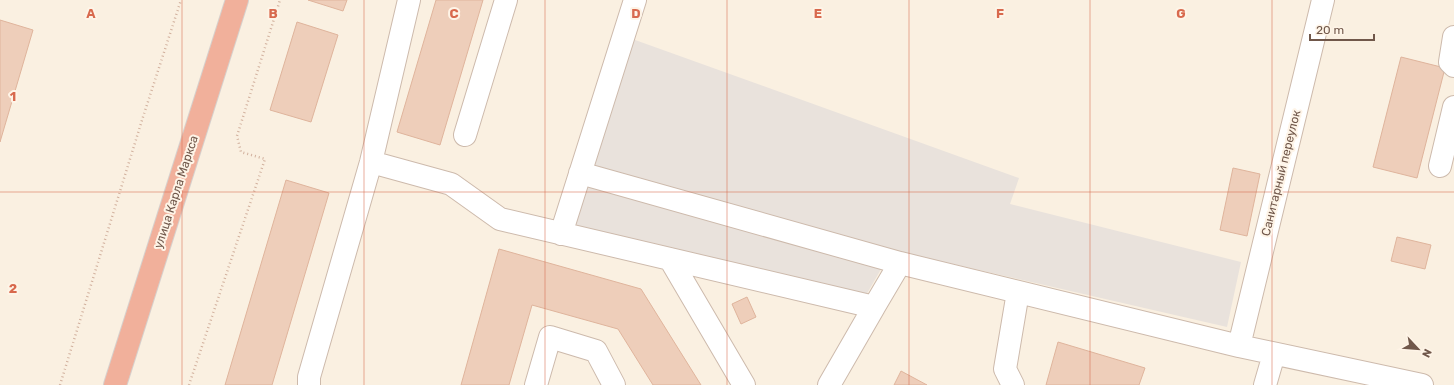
<svg xmlns="http://www.w3.org/2000/svg" width="1454" height="385" font-family="Rubik,sans-serif">
  <style>
    .industrial { fill: #e9e2dc }
    .building { fill: #eeceba; stroke: #dfb49c }
    .lines { fill: none; stroke-linecap: round; stroke-linejoin: round }
    .minor-casing { stroke: #cdbaac; stroke-width: 24 }
    .highway-casing { stroke: #d7d0cc; stroke-width: 24 }
    .path { stroke: #d2b19e; stroke-width: 2.5; stroke-dasharray: 1 3; stroke-linecap: butt }
    .minor { stroke: #fff; stroke-width: 22 }
    .highway { stroke: #f1b09b; stroke-width: 22 }
    .grid { fill: none; stroke: #d8694d; stroke-width: 1; stroke-opacity: 0.55 }
    .labels { text-anchor: middle; dominant-baseline: central; stroke-width: 4; stroke-linejoin: round; paint-order: stroke }
    .street-label { font-size: 12px; fill: #70574a; stroke: #fef4e7 }
    .grid-label { font-size: 13px; text-anchor: middle; font-weight: bold; fill: #d8694d; stroke: #fef4e7; stroke-width: 4; stroke-linejoin: round; paint-order: stroke }
  </style>
  <rect width="100%" height="100%" fill="#faf0e1"/>
  <!-- industrial -->
  <path class="industrial" d="M624,36L1019,178L1010,204L1241,262L1227,327L892,250L865,297L562,223Z"/>
  <!-- building -->
  <path class="building" d="M308,0H347L343,11Z
    M436,0H483L440,145L397,132Z
    M0,20L33,30L0,142Z
    M297,22L338,35L311,122L270,110Z
    M1401,57L1445,68L1417,178L1373,167Z
    M1233,168L1260,174L1247,236L1220,230Z
    M286,180L329,193L272,385H225Z
    M1397,237L1431,245L1425,269L1391,261Z
    M499,249L641,289L701,385H653L618,329L532,305L509,385H461Z
    M747,297L756,317L741,324L732,304Z
    M1058,342L1145,368L1139,385H1046Z
    M901,371L927,385H894Z"/>
  <g class="lines">
    <defs>
      <path id="minor" d="M1454,37L1450,62L1454,66
        M465,135L506,0
        M371,162L451,184L500,219L874,307L900,263L1239,346L1422,385
        M1440,166L1454,107
        M580,173L900,263
        M561,234L635,0
        M670,259L744,385
        M1239,346L1323,0
        M309,385V377L371,162L409,0
        M536,385L550,337L596,351L614,385
        M829,385L874,307
        M1013,385L1005,369L1018,292
        M1265,385L1274,354"/>
      <path id="highway" d="M115,385L237,0"/>
    </defs>
    <!-- minor casing -->
    <use href="#minor" class="minor-casing"/>
    <!-- highway casing -->
    <use href="#highway" class="highway-casing"/>
    <!-- path -->
    <path class="path" d="M60,385L143,117L181,0
      M189,385L265,159L241,152L237,136L280,0"/>
    <!-- minor -->
    <use href="#minor" class="minor"/>
    <!-- highway -->
    <use href="#highway" class="highway"/>
  </g>
  <!-- grid -->
  <path class="grid" d="M182,0V385M364,0V385M545,0V385M727,0V385M909,0V385M1090,0V385M1272,0V385M0,192H1454"/>
  <g class="labels">
    <!-- street labels -->
    <g class="street-label">
      <text transform="translate(1281 173) rotate(-76)">Санитарный переулок</text>
      <text transform="translate(176 192) rotate(-72)">улица Карла Маркса</text>
    </g>
  </g>
  <g class="grid-label">
    <text x="91" y="18">A</text>
    <text x="273" y="18">B</text>
    <text x="454" y="18">C</text>
    <text x="636" y="18">D</text>
    <text x="818" y="18">E</text>
    <text x="1000" y="18">F</text>
    <text x="1181" y="18">G</text>
    <text x="13" y="101">1</text>
    <text x="13" y="293">2</text>
  </g>
  <!-- north arrow -->
  <g transform="translate(1418 349) rotate(116)" stroke="#fef4e7" stroke-width="3" paint-order="stroke">
  <path d="M0-3L7 15L0 10L-7 15Z" fill="#70574a"/>
  <text y="-6" font-size="11" font-weight="bold" text-anchor="middle" fill="#70574a">N</text>
  </g>
  <!-- scale -->
  <path d="M1310 34v6h64v-6" fill="none" stroke="#70574a" stroke-width="2"/>
  <text x="1316" y="34" font-size="12" fill="#70574a" stroke="#fef4e7" stroke-width="3" paint-order="stroke">20 m</text>
</svg>
